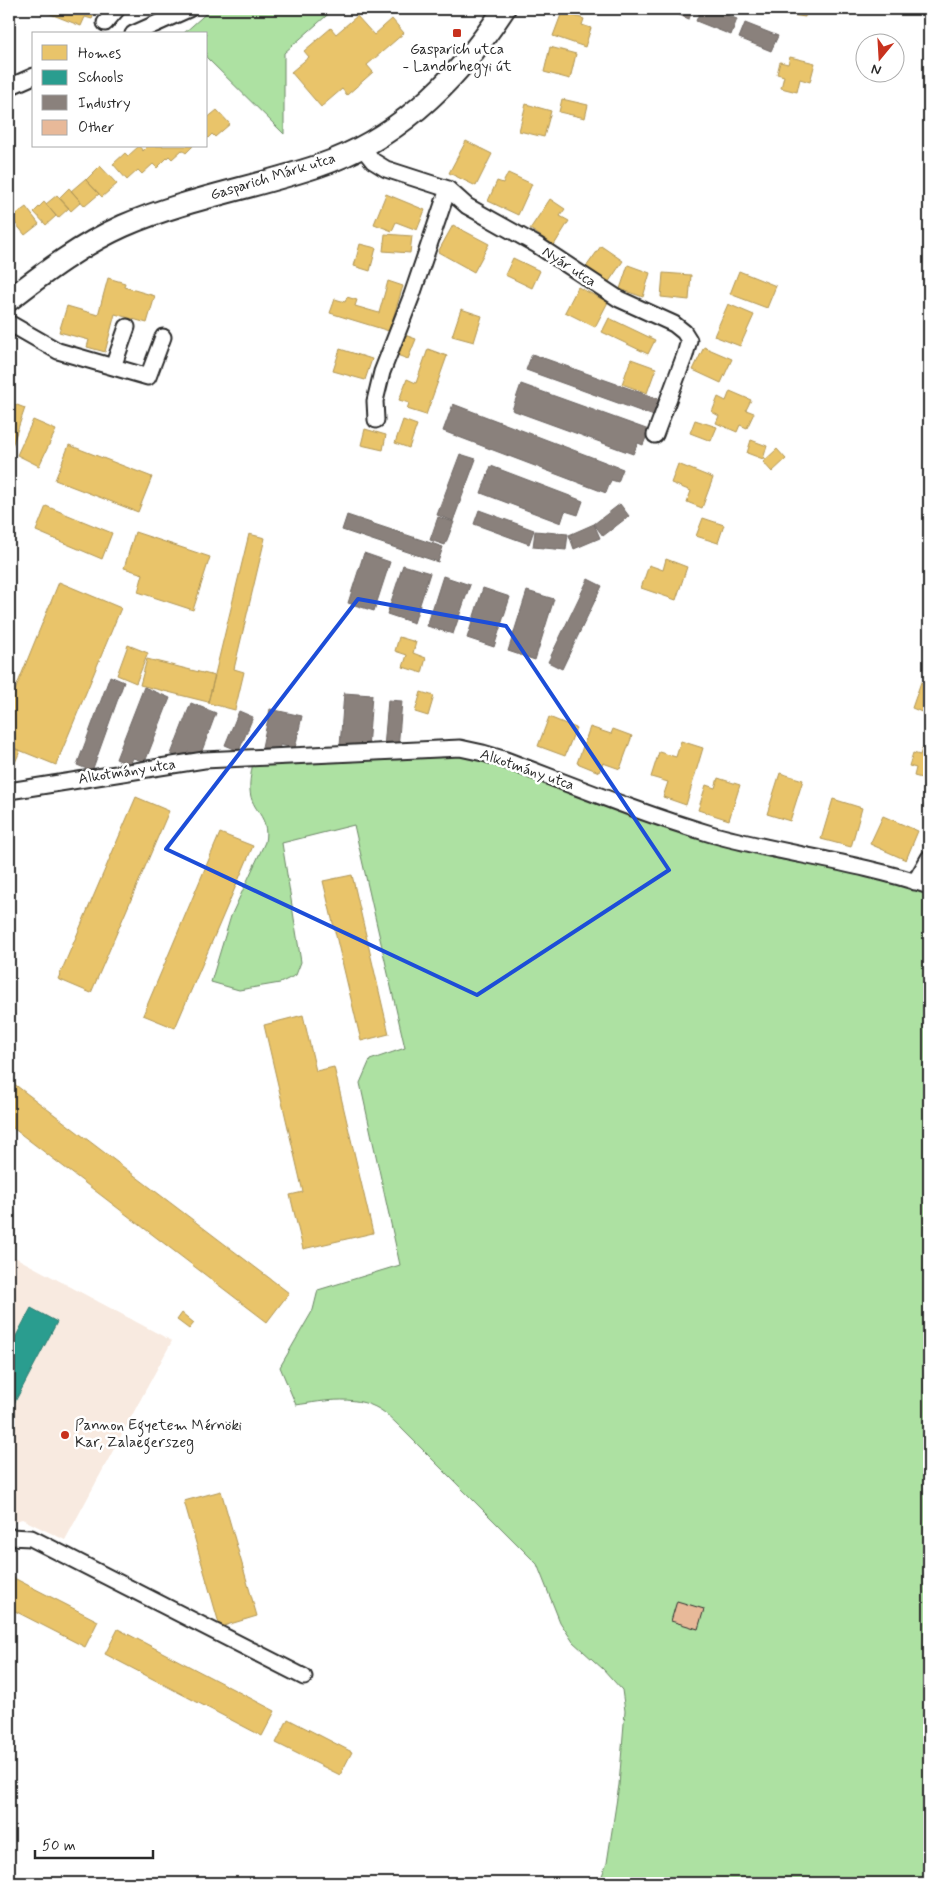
<svg xmlns="http://www.w3.org/2000/svg" width="938" height="1892" font-family="Mynerve,sans-serif">
  <style>
    .built { fill: #f8eae0 }
    .green { fill: #ade1a2; stroke: #6c8666 }
    .homes { fill: #e9c46a; stroke: #b09657 }
    .schools { fill: #2a9d8f; stroke: #2a7b71 }
    .industry { fill: #8a817c; stroke: #6e6764 }
    .building { fill: #e8b999; stroke: #2b2b2b }
    .lines { fill: none; stroke-linecap: round; stroke-linejoin: round }
    .street-casing { stroke: #2b2b2b; stroke-width: 19 }
    .secondary-casing { stroke: #2b2b2b; stroke-width: 25 }
    .street { stroke: #fff; stroke-width: 15 }
    .secondary { stroke: #fff; stroke-width: 21 }
    .marked { fill: none; stroke: #1d4ed8; stroke-width: 4; stroke-linejoin: round }
    .poi-dot { fill: #c8321e; stroke: #fff; stroke-width: 2 }
    .labels { text-anchor: middle; dominant-baseline: central; stroke-width: 5; stroke-linejoin: round; paint-order: stroke }
    .poi-label { font-size: 15px; fill: #2b2b2b; stroke: #fff }
    .street-label { font-size: 15px; fill: #2b2b2b; stroke: #fff }
  </style>
  <rect width="100%" height="100%" fill="#fff"/>
  <filter id="ink" filterUnits="userSpaceOnUse"><feTurbulence type="fractalNoise" baseFrequency=".02" numOctaves="2"/><feDisplacementMap in="SourceGraphic" scale="10" xChannelSelector="R" yChannelSelector="G"/><feConvolveMatrix kernelMatrix="1 2 1 2 8 2 1 2 1" color-interpolation-filters="sRGB"/></filter>
  <g filter="url(#ink)">
    <!-- built -->
    <path class="built" d="M9,1254L172,1341L65,1540L22,1519L9,1523Z"/>
    <!-- green -->
    <path class="green" d="M211,9H334L284,53V134L206,57V34H183Z
      M470,754L757,855L894,881L929,893V1883H599L607,1863L619,1785L625,1711L622,1690L603,1669L573,1642L560,1622L537,1564L402,1429C397,1424 391,1418 385,1413C359,1393 325,1401 296,1405L280,1367L313,1310L318,1290L400,1265L360,1083L370,1060L405,1048L354,825L282,843L301,962L296,975L280,983L239,990L211,982L231,916L265,842C270,814 251,812 250,790C249,781 252,770 253,761Z"/>
    <!-- homes -->
    <path class="homes" d="M49,9H96L92,19L85,17L81,26L48,13Z
      M780,9H806L805,17L780,13Z
      M562,12L584,19L582,25L591,28L585,47L553,36Z
      M357,16L374,35L392,19L404,33L367,65L373,72L347,95L342,89L321,107L291,72L309,57L304,51L331,28L336,34Z
      M550,47L576,54L570,79L544,72Z
      M790,57L815,63L810,82L800,79L797,92L781,88L784,76L777,74L780,62L788,64Z
      M562,99L588,105L585,118L559,112Z
      M526,104L551,111L544,137L519,131Z
      M217,110L230,124L215,137L212,134L206,140V119Z
      M466,141L492,154L476,186L449,173Z
      M139,146L143,151L148,146H193L186,153L182,150L172,159L169,156L157,168L153,164L142,174L138,170L127,180L113,164L125,153L128,156Z
      M100,166L117,184L102,197L86,180Z
      M508,173L532,184L518,215L488,201L497,181L503,183Z
      M85,179L99,194L85,206L71,191Z
      M69,188L81,202L71,211L59,198Z
      M386,194L425,210L417,230L396,222L392,231L374,224Z
      M57,195L69,208L58,218L46,204Z
      M550,199L565,209L560,216L569,221L554,245L530,229Z
      M44,202L56,216L46,225L34,212Z
      M26,207L39,224L25,235L11,218Z
      M453,225L489,244L474,272L438,252Z
      M385,234L412,236L410,253L383,251Z
      M360,244L376,248L370,271L354,266Z
      M601,246L623,261L608,283L586,267Z
      M513,258L540,271L532,288L505,275Z
      M628,265L650,273L643,297L620,289Z
      M739,271L776,286L767,308L730,294Z
      M663,273L691,275L689,300L661,297Z
      M108,278L125,283L124,287L155,296L147,323L115,314L105,352L87,347L89,340L59,332L67,306L98,315Z
      M388,281L403,286L389,331L330,313L335,299L345,302L347,297L357,300L355,306L379,313Z
      M578,287L608,302L595,327L565,312Z
      M728,304L754,315L740,346L714,336Z
      M461,309L482,316L474,342L452,336Z
      M609,318L655,340L648,354L602,332Z
      M402,334L416,339L408,359L394,354Z
      M704,347L732,359L721,383L693,370Z
      M340,349L372,359L365,380L333,371Z
      M428,349L447,356L426,415L407,409L409,403L399,400L407,379L416,383Z
      M631,359L656,368L647,393L622,384Z
      M730,391L751,400L746,410L754,413L747,428L740,425L737,432L716,423L719,416L712,412L718,397L726,401Z
      M9,402L25,408L12,446L9,445Z
      M33,420L56,430L39,466L17,455Z
      M403,420L417,425L409,448L395,443Z
      M695,420L717,427L711,441L690,433Z
      M365,429L386,435L383,450L361,445Z
      M751,440L767,446L763,459L747,453Z
      M69,445L152,477L138,512L55,480Z
      M777,449L786,459L772,472L763,462Z
      M678,464L713,478L702,508L687,502L691,491L671,483Z
      M46,506L112,533L102,559L36,531Z
      M703,518L724,525L718,543L696,536Z
      M135,532L210,557L193,610L138,592L143,574L124,568Z
      M249,534L265,538L234,669L244,672L235,710L208,703Z
      M666,559L687,567L676,600L641,588L649,565L663,570Z
      M59,582L121,608L56,765L9,746V705Z
      M399,637L416,642L413,653L426,658L422,673L403,667L407,655L395,651Z
      M128,645L148,653L136,683L117,675Z
      M147,659L215,676L208,702L140,685Z
      M921,682L929,685V715L912,708Z
      M421,692L434,696L428,716L415,712Z
      M549,717L576,728L565,756L538,746Z
      M590,727L611,734L613,729L632,736L620,769L603,763L599,772L577,763Z
      M681,741L703,748L686,805L663,797L668,782L651,777L659,752L676,757Z
      M9,747L20,751L9,777Z
      M922,749L929,751V780L914,776L916,768L909,766L913,753L920,755Z
      M780,773L803,780L790,821L767,814Z
      M718,778L740,785L729,820L698,810L706,785L715,788Z
      M136,797L169,811L91,993L58,979Z
      M833,799L862,808L851,847L821,839Z
      M883,816L918,831L906,860L870,844Z
      M220,833L253,846L175,1028L143,1015Z
      M352,875L389,1034L361,1041L323,881Z
      M303,1015L316,1071L334,1067L373,1233L303,1249L290,1195L303,1192L264,1025Z
      M9,1080L289,1293L267,1322L9,1125Z
      M182,1313L194,1323L189,1329L177,1320Z
      M221,1491L257,1616L220,1627L184,1501Z
      M10,1576L98,1621L85,1647L9,1608V1579Z
      M118,1629L275,1711L262,1736L105,1654Z
      M288,1719L352,1752L340,1775L276,1743Z"/>
    <!-- schools -->
    <path class="schools" d="M31,1308L57,1322L9,1413V1349Z"/>
    <!-- industry -->
    <path class="industry" d="M665,9H693L689,19Z
      M701,9H711L737,19L731,35L696,21Z
      M745,23L778,36L771,51L739,38Z
      M532,354L659,399L654,416L526,370Z
      M521,384L649,430L643,445L638,443L633,454L512,410Z
      M453,404L623,469L618,482L611,480L606,493L443,431Z
      M460,454L476,459L453,521L437,515Z
      M491,466L583,501L578,515L565,511L561,523L481,493Z
      M620,504L629,516L603,536L594,524Z
      M479,510L534,530L529,544L474,524Z
      M347,515L443,547L438,562L342,530Z
      M438,517L454,522L445,545L430,540Z
      M594,524L600,538L574,549L569,535Z
      M535,531L568,534L566,550L533,547Z
      M364,553L390,562L374,611L348,603Z
      M403,565L430,573L414,623L387,614Z
      M443,576L470,585L453,634L427,626Z
      M588,579L602,586L562,669L548,662Z
      M483,588L510,597L494,647L467,638Z
      M527,591L554,599L535,660L508,651Z
      M110,676L124,682L92,771L77,765Z
      M144,687L170,698L145,762L133,758L130,765L116,759Z
      M344,693L372,695L368,748L340,746Z
      M388,700L402,701L398,749L384,748Z
      M191,703L216,713L200,756L188,752L185,760L171,754Z
      M270,709L302,716L295,748L280,745L279,751L262,747Z
      M239,711L253,717L239,751L225,745Z"/>
    <!-- building -->
    <path class="building" d="M677,1601L704,1609L698,1629L671,1621Z"/>
    <g class="lines">
      <defs>
        <path id="street" d="M105,23L117,9
          M133,34L189,9
          M9,87L34,76
          M362,147L373,161L386,169L448,189L467,206L537,245L619,299L674,324L684,332L689,340L685,355L655,435
          M9,323L58,351L148,377L163,337
          M113,367L127,327
          M376,420L375,401L382,372L412,295L448,189
          M9,791L204,760L460,748L483,753L503,759C572,785 640,813 711,834C783,854 858,862 929,886
          M915,882L929,858
          M9,1537L31,1538L304,1677"/>
        <path id="secondary" d="M9,300C45,272 81,245 123,226C185,199 253,188 318,166C398,139 459,78 504,9"/>
      </defs>
      <!-- street casing -->
      <use href="#street" class="street-casing"/>
      <!-- secondary casing -->
      <use href="#secondary" class="secondary-casing"/>
      <!-- street -->
      <use href="#street" class="street"/>
      <!-- secondary -->
      <use href="#secondary" class="secondary"/>
    </g>
  </g>
  <!-- marked area -->
  <path class="marked" d="M358,599L506,626L669,870L477,995L166,849Z"/>
  <!-- markers -->
  <g class="poi-dot">
    <rect x="452" y="28" width="10" height="10" rx="2.5"/>
    <circle cx="65" cy="1435" r="5"/>
  </g>
  <g class="labels">
    <!-- poi labels -->
    <g class="poi-label">
      <text x="457" y="50">Gasparich utca<tspan x="457" dy="17">- Landorhegyi út</tspan></text>
      <text x="75" y="1426" text-anchor="start">Pannon Egyetem Mérnöki<tspan x="75" dy="17">Kar, Zalaegerszeg</tspan></text>
    </g>
    <!-- street labels -->
    <g class="street-label">
      <text transform="translate(273 177) rotate(-17)">Gasparich Márk utca</text>
      <text transform="translate(569 267) rotate(33)">Nyár utca</text>
      <text transform="translate(527 770) rotate(19)">Alkotmány utca</text>
      <text transform="translate(127 772) rotate(-9)">Alkotmány utca</text>
    </g>
  </g>
  <!-- margin -->
  <rect width="938" height="1892" fill="none" stroke="#fff" stroke-width="30"/>
  <rect x="15" y="15" width="908" height="1862" fill="none" stroke="#2b2b2b" stroke-width="2" filter="url(#ink)"/>
  <!-- legend -->
  <rect x="32" y="32" width="175" height="115" fill="#ffffff" stroke="#aaaaaa"/>
  <rect x="42" y="45" width="25" height="15" fill="#e9c46a" stroke="#aaaaaa"/>
  <text x="78" y="58" font-size="15" fill="#2b2b2b">Homes</text>
  <rect x="42" y="70" width="25" height="15" fill="#2a9d8f" stroke="#aaaaaa"/>
  <text x="78" y="82" font-size="15" fill="#2b2b2b">Schools</text>
  <rect x="42" y="95" width="25" height="15" fill="#8a817c" stroke="#aaaaaa"/>
  <text x="78" y="108" font-size="15" fill="#2b2b2b">Industry</text>
  <rect x="42" y="120" width="25" height="15" fill="#e8b999" stroke="#aaaaaa"/>
  <text x="78" y="132" font-size="15" fill="#2b2b2b">Other</text>
  <!-- north arrow -->
  <g transform="translate(880 58) rotate(198)"><circle r="24" fill="#ffffff" stroke="#aaaaaa"/>
  <path d="M0-4L9 19L0 12L-9 19Z" fill="#c8321e"/>
  <text y="-8" font-size="14" font-weight="bold" text-anchor="middle" fill="#2b2b2b">N</text>
  </g>
  <!-- scale -->
  <path d="M35 1850v8h118v-8" fill="none" stroke="#2b2b2b" stroke-width="2.5"/>
  <text x="42" y="1850" font-size="15" fill="#2b2b2b" stroke="#ffffff" stroke-width="4" paint-order="stroke">50 m</text>
</svg>
